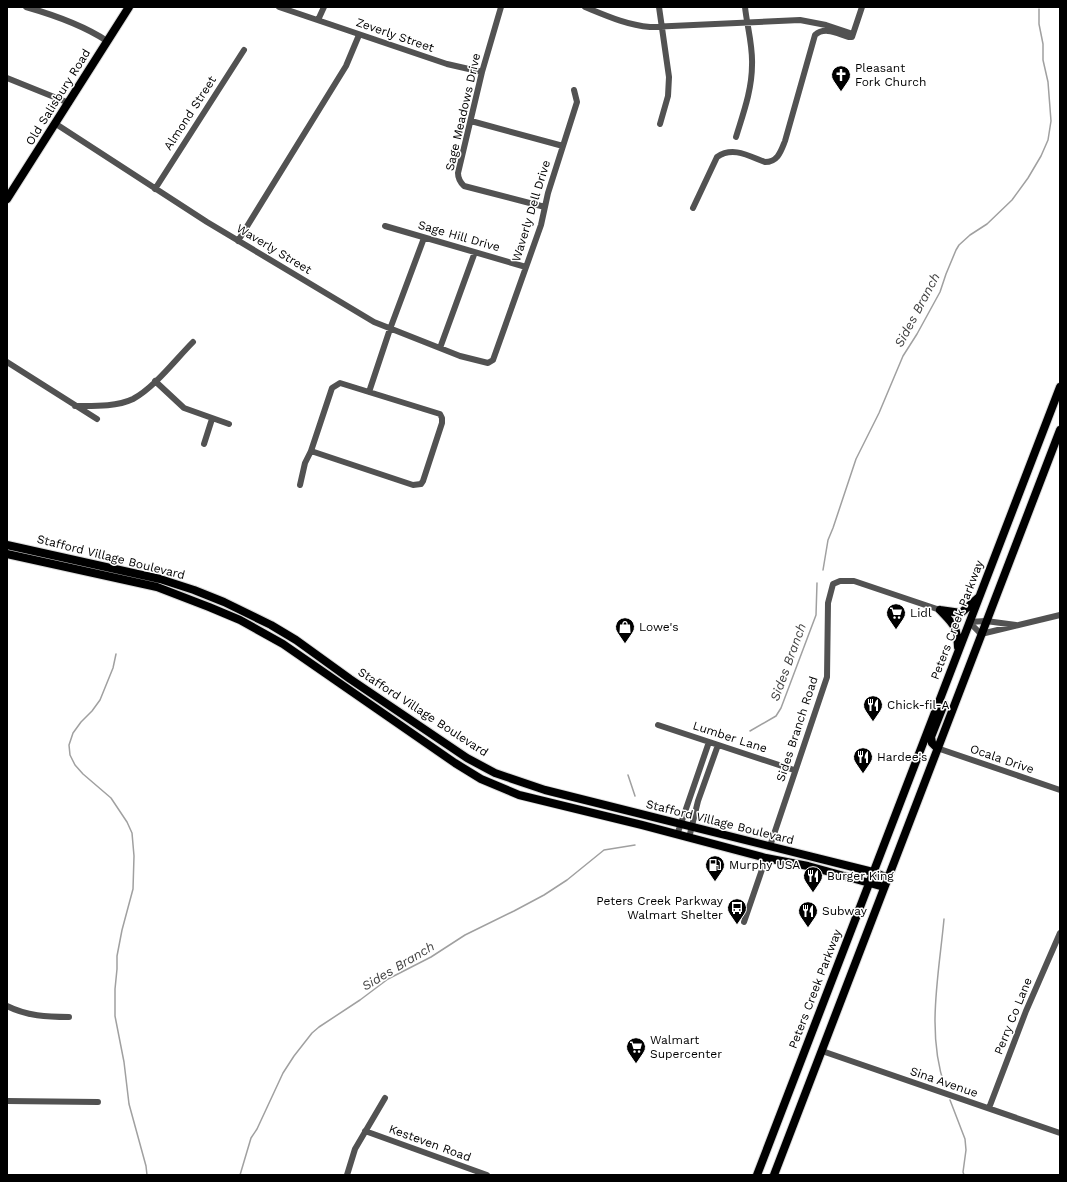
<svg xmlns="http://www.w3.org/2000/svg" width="1067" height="1182" font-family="'Work Sans',sans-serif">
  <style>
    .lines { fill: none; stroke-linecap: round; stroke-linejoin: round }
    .stream { stroke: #a0a0a0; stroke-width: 1.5 }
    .major-casing { stroke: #dbdbdb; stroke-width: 10 }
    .minor { stroke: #525252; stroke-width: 6 }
    .major { stroke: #000; stroke-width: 8 }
    .labels { text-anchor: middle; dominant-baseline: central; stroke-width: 3; stroke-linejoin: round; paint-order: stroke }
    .street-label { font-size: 12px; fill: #000; stroke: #fff }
    .poi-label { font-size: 12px; fill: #000; stroke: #fff; text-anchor: start }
    .water-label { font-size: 13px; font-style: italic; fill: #414141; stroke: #fff }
  </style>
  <rect width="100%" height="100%" fill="#fff"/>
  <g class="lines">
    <!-- stream -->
    <path class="stream" d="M823,570L828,540L833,528L856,459L879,413L903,356L917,334L940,292L946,274L956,250L959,245L970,235L987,224L1012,200L1028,178L1041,156L1048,140L1051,121L1048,82L1043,60V44L1039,24V9
      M116,654L113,668L100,700L92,711L81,722L73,733L69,745L70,755L75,765L83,774L111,798L127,822L132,833L134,856L133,889L122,930L117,956V969L115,989V1016L124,1062L129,1104L146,1166L147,1175
      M750,731L776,716L781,708L816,615L817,583
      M628,775L635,796
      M944,919C939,974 926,1033 945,1087
      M950,1100L965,1139L966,1150L963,1172L964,1175
      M240,1175L251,1138L257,1129L283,1073L294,1056L312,1033L319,1027L360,1000L388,979L431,957L465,935L514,911L544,895L567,880L604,850L635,845"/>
    <defs>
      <path id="major" d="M7,199L129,7
        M7,545L160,579L194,590L224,602L271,625L296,640L350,679L467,758L495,773L545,790L873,872L888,878
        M7,554L157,587L209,607L240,620L283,644L455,763L481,779L519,795L642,825L766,858L808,866L884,887
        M940,610C953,624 957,625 958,647
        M940,610L961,613L979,597
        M937,748L932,743L931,737L944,704
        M757,1175L1060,387
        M774,1175L1060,430"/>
    </defs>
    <!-- major casing -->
    <use href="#major" class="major-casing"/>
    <!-- minor -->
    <path class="minor" d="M26,7C54,15 83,25 107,41
      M279,7L447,64L482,72
      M501,7L482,72L458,173C458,179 460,182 464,186L545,207
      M585,7C607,16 627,25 650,27L800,20L826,25L853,34
      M659,7L669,77L668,96L660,124
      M318,20L324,7
      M7,78L69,103
      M471,121L563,146
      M56,124L207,222L374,322L460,356L488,363L493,360L541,225L548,193L577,102L574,90
      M736,137C743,114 752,90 752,65C753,46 747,26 745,7
      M155,189L244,50
      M693,208L717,157C733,146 749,156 765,162C778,162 781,151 785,141L815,35C825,26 838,34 849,37H852L862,7
      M385,226L526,267
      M238,241L346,66L359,35
      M440,348L475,252
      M7,362L97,419
      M155,381L184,408L229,424
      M340,383L440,414L442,418V423L423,481L421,484L413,485L311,451L332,388Z
      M369,392L390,329L424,238
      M75,406C94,406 116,407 133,399C154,388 176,359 193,342
      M204,444L212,419
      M300,485L305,463L311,451
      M969,622L981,634L1060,615
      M969,622L986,621L1016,625
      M658,725L794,770
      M937,748L1060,790
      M677,835L709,742
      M689,838L698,801L718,745
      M770,846L827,677L828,603L833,584L840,581H854L940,610
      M744,922L766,858
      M7,1006C27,1016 47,1017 69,1017
      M822,1051L1060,1133
      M7,1101L98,1102
      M989,1108L1026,1011L1060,933
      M365,1131L487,1175
      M347,1175L355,1149L385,1098"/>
    <!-- major -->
    <use href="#major" class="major"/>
  </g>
  <!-- icons -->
  <defs>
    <symbol id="church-pin" viewBox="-11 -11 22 30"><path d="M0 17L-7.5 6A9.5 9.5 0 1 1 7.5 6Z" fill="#000" stroke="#fff"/><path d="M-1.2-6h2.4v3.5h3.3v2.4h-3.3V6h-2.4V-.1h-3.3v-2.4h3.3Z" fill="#fff"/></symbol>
    <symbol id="supermarket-pin" viewBox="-11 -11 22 30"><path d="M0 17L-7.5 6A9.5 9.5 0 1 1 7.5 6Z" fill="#000" stroke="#fff"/><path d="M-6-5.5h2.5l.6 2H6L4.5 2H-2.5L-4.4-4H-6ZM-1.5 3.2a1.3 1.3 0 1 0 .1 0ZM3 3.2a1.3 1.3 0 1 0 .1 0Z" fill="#fff"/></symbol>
    <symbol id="shop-pin" viewBox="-11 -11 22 30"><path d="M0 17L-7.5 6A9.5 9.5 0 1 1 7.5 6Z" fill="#000" stroke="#fff"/><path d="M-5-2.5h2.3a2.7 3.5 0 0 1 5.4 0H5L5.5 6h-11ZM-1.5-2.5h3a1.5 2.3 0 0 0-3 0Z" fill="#fff"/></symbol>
    <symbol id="restaurant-pin" viewBox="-11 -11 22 30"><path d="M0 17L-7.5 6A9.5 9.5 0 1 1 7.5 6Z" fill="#000" stroke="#fff"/><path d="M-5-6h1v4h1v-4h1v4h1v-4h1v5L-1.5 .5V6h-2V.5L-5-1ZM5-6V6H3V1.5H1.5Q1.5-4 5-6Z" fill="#fff"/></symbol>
    <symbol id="fuel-pin" viewBox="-11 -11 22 30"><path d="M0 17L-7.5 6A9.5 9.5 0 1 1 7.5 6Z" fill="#000" stroke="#fff"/><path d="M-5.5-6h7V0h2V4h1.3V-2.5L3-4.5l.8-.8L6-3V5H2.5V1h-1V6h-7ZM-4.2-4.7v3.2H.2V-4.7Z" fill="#fff"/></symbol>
    <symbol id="bus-pin" viewBox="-11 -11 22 30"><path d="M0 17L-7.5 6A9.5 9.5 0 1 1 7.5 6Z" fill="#000" stroke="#fff"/><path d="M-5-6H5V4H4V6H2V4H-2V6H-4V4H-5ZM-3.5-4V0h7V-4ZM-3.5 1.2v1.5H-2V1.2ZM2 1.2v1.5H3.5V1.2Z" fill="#fff"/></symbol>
  </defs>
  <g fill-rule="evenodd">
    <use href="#church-pin" x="830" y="64" width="22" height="30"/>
    <use href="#supermarket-pin" x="885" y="602" width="22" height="30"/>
    <use href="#shop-pin" x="614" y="616" width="22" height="30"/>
    <use href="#restaurant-pin" x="862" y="694" width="22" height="30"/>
    <use href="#restaurant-pin" x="852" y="746" width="22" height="30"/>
    <use href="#fuel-pin" x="704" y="854" width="22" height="30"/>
    <use href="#restaurant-pin" x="802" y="865" width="22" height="30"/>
    <use href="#bus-pin" x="726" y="897" width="22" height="30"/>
    <use href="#restaurant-pin" x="797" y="900" width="22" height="30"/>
    <use href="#supermarket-pin" x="625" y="1036" width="22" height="30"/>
  </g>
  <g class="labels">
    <!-- street labels -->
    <g class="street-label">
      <text transform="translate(395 35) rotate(19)">Zeverly Street</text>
      <text transform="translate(58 97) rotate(-58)">Old Salisbury Road</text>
      <text transform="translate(463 112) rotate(-77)">Sage Meadows Drive</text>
      <text transform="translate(190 113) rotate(-57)">Almond Street</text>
      <text transform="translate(531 211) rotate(-73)">Waverly Dell Drive</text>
      <text transform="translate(459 236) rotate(16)">Sage Hill Drive</text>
      <text transform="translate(274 249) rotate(31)">Waverly Street</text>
      <text transform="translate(111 557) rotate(14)">Stafford Village Boulevard</text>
      <text transform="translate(957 620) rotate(-69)">Peters Creek Parkway</text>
      <text transform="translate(423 712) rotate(33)">Stafford Village Boulevard</text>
      <text transform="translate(797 729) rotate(-72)">Sides Branch Road</text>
      <text transform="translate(730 737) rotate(18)">Lumber Lane</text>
      <text transform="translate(1002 759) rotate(19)">Ocala Drive</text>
      <text transform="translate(720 822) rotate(14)">Stafford Village Boulevard</text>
      <text transform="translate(815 989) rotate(-69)">Peters Creek Parkway</text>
      <text transform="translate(1013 1016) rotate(-68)">Perry Co Lane</text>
      <text transform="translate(944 1082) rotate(19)">Sina Avenue</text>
      <text transform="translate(430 1143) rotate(20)">Kesteven Road</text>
    </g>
    <!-- poi labels -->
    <g class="poi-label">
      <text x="855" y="68">Pleasant<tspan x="855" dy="14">Fork Church</tspan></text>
      <text x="910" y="613">Lidl</text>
      <text x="639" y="627">Lowe's</text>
      <text x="887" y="705">Chick-fil-A</text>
      <text x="877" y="757">Hardee's</text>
      <text x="729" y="865">Murphy USA</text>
      <text x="827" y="876">Burger King</text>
      <text x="723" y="901" text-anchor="end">Peters Creek Parkway<tspan x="723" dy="14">Walmart Shelter</tspan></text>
      <text x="822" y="911">Subway</text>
      <text x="650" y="1040">Walmart<tspan x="650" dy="14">Supercenter</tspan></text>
    </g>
    <!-- water labels -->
    <g class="water-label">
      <text transform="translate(917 310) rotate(-62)">Sides Branch</text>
      <text transform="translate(788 662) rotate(-70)">Sides Branch</text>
      <text transform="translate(398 966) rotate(-31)">Sides Branch</text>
    </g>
  </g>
  <!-- border -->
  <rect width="1067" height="1182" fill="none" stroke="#000000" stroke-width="16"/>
</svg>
